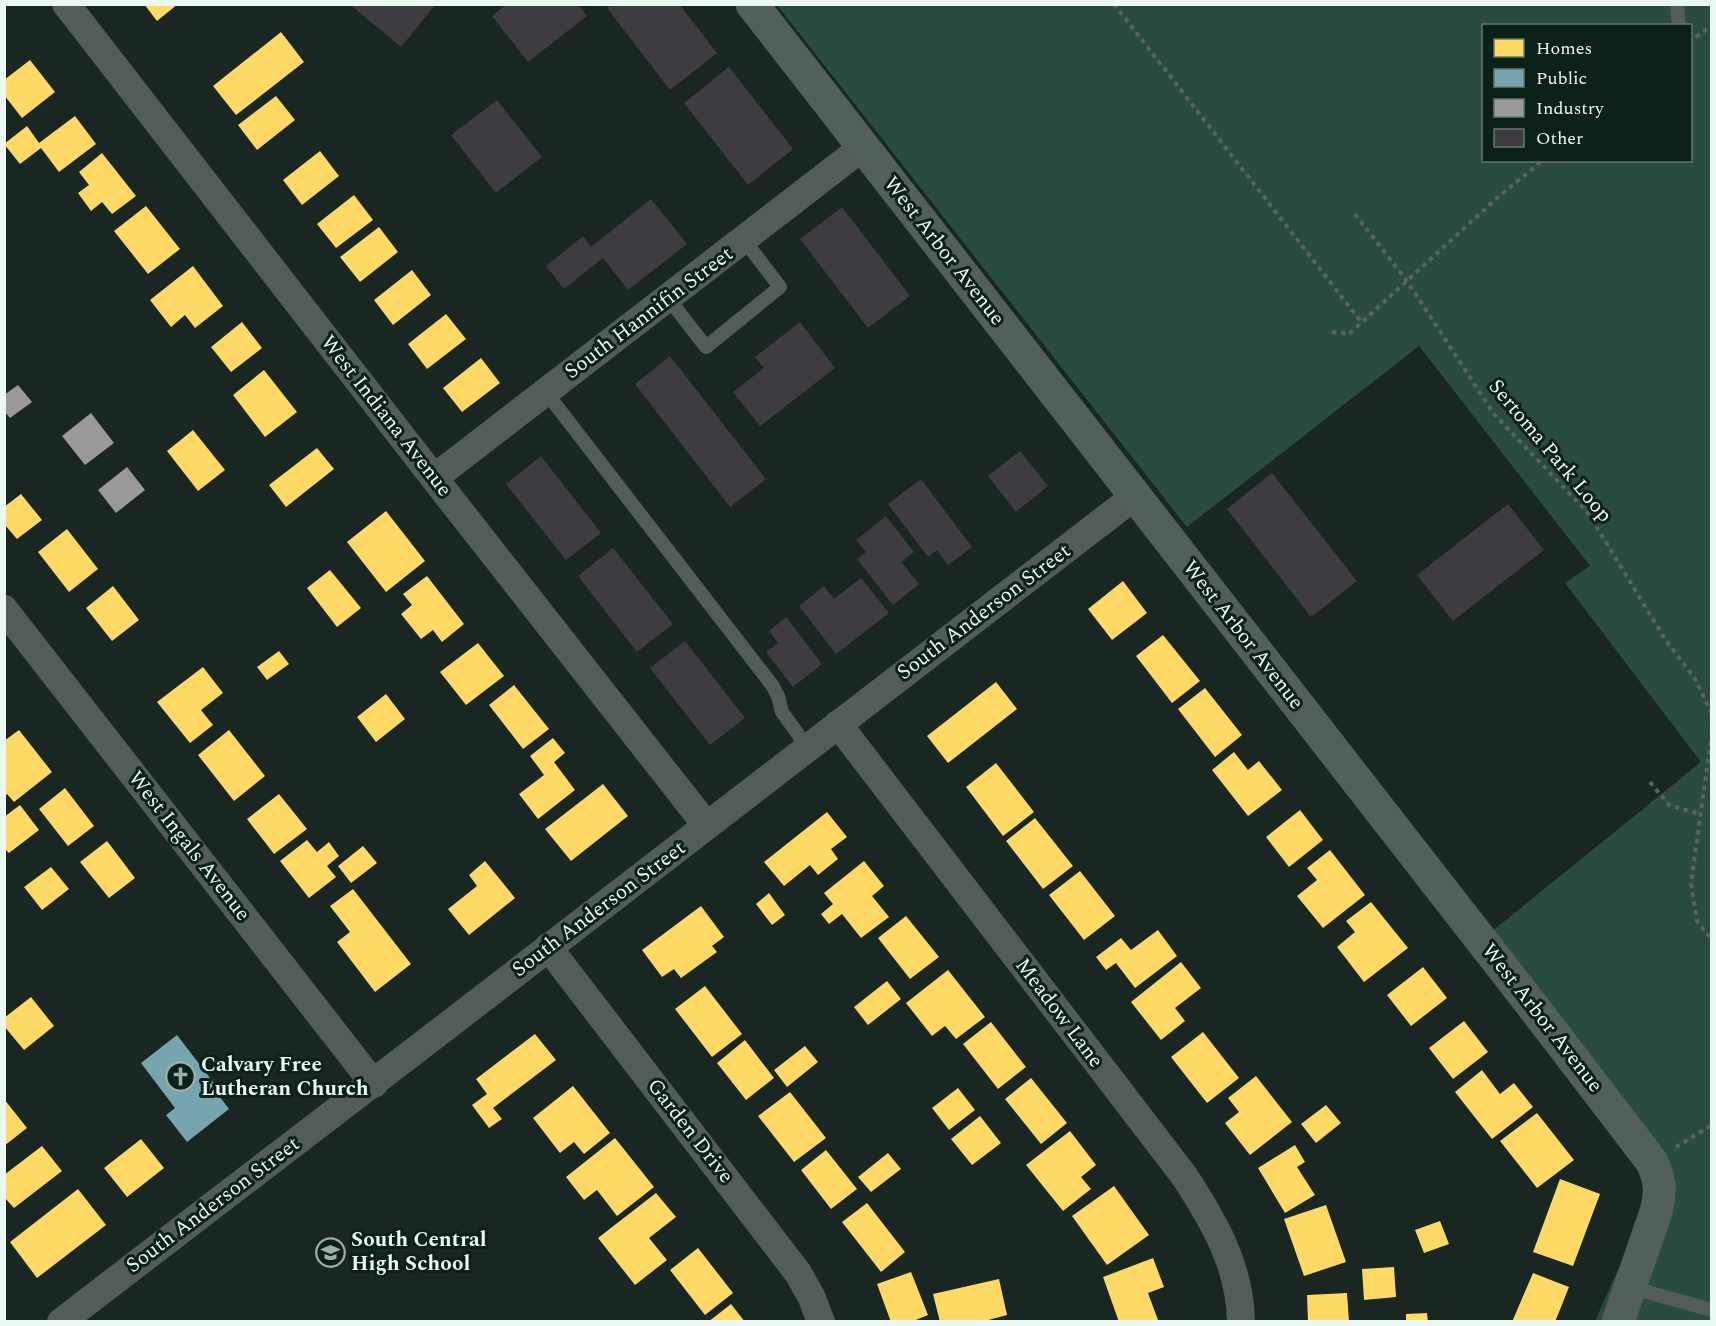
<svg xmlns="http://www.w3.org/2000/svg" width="1716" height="1326" font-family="Spectral,serif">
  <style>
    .green { fill: #294c3e; fill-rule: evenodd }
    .homes { fill: #ffd966 }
    .public { fill: #76a5af }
    .industry { fill: #999 }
    .building { fill: #3e3b41 }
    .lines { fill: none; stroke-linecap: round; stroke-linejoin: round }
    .path { stroke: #5a635f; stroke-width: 4; stroke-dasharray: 4.5 4.5; stroke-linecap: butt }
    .service { stroke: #535d58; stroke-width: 14 }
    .minor { stroke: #535d58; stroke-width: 28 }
    .secondary { stroke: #535f5a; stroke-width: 33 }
    .labels { text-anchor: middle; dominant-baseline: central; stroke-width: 6; stroke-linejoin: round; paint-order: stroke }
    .street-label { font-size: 21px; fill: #eaf8f1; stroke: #0b2118 }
    .poi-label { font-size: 21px; font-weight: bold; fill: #eaf8f1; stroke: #0b2118; text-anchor: start }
  </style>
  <rect width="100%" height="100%" fill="#1a2621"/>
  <!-- green -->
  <path class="green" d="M777,5H1711V1321H1595L1659,1178L1486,936L1701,762L1565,583L1590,566L1419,346L1187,527ZM1484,26H1690V160H1484Z"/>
  <!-- homes -->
  <path class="homes" d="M144,4H178L157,21Z
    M281,32L304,62L236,115L213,86Z
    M30,60L55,92L22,118L4,95V80Z
    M276,96L295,120L257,150L238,125Z
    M75,116L96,144L59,172L41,148L20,164L4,144L27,126L39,143Z
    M320,151L339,176L302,205L283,180Z
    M102,153L136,196L112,214L102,202L91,211L78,193L89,185L79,172Z
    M354,195L373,220L336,248L317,224Z
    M146,206L180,249L148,274L114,231Z
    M379,227L398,252L360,282L340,257Z
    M193,266L223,306L195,328L185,315L171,327L150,300Z
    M412,270L431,295L393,325L374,300Z
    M446,314L466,339L427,369L408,344Z
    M242,322L262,348L231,372L211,347Z
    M481,358L500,383L462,412L443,388Z
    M264,370L297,412L265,437L233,395Z
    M193,430L225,470L198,491L167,451Z
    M317,448L334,469L286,507L269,485Z
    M21,494L42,520L17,539L4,524V507Z
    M386,511L425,561L386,592L347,542Z
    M67,529L98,569L69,592L38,552Z
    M330,570L361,608L337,627L307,588Z
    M427,576L464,624L442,642L433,630L421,639L401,614L412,605L403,594Z
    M1123,581L1147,613L1112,640L1088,609Z
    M113,586L139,620L112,641L86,608Z
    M1163,635L1200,681L1172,703L1136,656Z
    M478,643L504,676L466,705L440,672Z
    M279,651L289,664L267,680L257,667Z
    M203,667L223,693L201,710L213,725L190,743L157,702Z
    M996,682L1017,709L948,763L927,736Z
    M514,685L549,729L523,749L489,705Z
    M1205,688L1242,735L1215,757L1178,709Z
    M386,694L405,719L376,742L357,717Z
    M19,730L52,772L14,802L7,794L6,795L4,793V741Z
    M229,730L265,776L234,801L198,755Z
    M553,738L565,753L554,762L575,790L538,819L519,794L544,775L530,756Z
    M1234,752L1248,770L1259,761L1282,790L1248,816L1212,770Z
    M996,763L1034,812L1003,836L966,787Z
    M603,784L628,816L571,861L545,829Z
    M65,788L94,826L68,846L39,809Z
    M279,794L307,829L274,854L247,819Z
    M20,805L39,830L9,853L4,848V817Z
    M1300,810L1323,840L1289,867L1266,837Z
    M827,812L847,837L831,849L838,859L818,875L810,865L784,886L764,862Z
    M1035,818L1073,866L1043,889L1006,841Z
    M307,840L317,852L329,842L339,856L327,866L336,877L309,898L280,861Z
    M107,841L135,878L109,898L80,862Z
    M363,846L377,863L351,883L338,866Z
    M1330,850L1365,895L1323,928L1297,896L1317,880L1307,868Z
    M485,861L515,898L469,935L448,909L477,886L469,875Z
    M864,861L884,886L872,896L889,917L861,938L842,914L829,924L821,914L833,904L824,893Z
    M51,867L69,889L42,910L24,887Z
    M1080,871L1115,916L1084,940L1049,895Z
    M353,889L411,964L375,992L337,942L350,932L330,906Z
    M769,893L785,915L772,925L756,904Z
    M1371,902L1408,948L1364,982L1337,947L1355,932L1346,921Z
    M701,906L724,937L712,946L717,952L681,978L674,969L662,977L642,950Z
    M906,916L939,957L910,979L878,938Z
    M1158,930L1177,956L1135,988L1116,963L1106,970L1096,957L1121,938L1131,950Z
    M1181,962L1201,988L1175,1008L1185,1021L1161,1040L1131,1002Z
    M1423,967L1447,998L1411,1026L1387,995Z
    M948,970L985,1017L956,1039L945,1026L932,1036L906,1003Z
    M887,981L901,999L868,1025L854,1007Z
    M705,986L742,1034L712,1057L675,1009Z
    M31,997L54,1026L24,1050L4,1026V1018Z
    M1464,1021L1488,1052L1453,1079L1429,1048Z
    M991,1022L1026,1067L998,1089L963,1044Z
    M1203,1032L1239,1078L1207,1103L1171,1057Z
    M535,1034L556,1060L493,1108L502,1119L489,1128L472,1105L487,1094L476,1079Z
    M745,1040L774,1078L746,1100L717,1063Z
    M805,1046L818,1062L787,1087L774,1070Z
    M1482,1070L1500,1094L1514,1083L1533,1107L1492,1139L1455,1092Z
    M1256,1076L1292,1122L1250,1155L1225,1123L1239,1112L1228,1098Z
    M1031,1078L1067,1123L1041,1144L1005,1099Z
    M573,1086L610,1133L584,1154L574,1142L560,1153L533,1118Z
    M958,1088L975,1110L949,1130L932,1108Z
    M790,1092L826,1138L794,1162L758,1116Z
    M4,1099L27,1128L4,1146Z
    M1326,1105L1341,1123L1316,1143L1301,1124Z
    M1537,1113L1574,1160L1537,1188L1500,1141Z
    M980,1116L1001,1143L972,1165L951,1139Z
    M1070,1131L1096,1165L1081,1177L1091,1189L1063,1211L1026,1165Z
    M615,1138L654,1187L617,1216L597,1190L584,1200L566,1177Z
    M141,1139L164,1168L127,1197L104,1168Z
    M1295,1145L1305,1162L1297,1167L1315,1195L1285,1213L1258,1168Z
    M42,1146L62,1171L14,1208L4,1197V1175Z
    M826,1150L857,1189L831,1209L801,1170Z
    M888,1153L901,1169L871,1192L858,1177Z
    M1560,1179L1600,1194L1573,1266L1533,1252Z
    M1114,1186L1149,1235L1107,1265L1072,1216Z
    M78,1189L106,1225L37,1278L10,1242Z
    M656,1193L676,1217L649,1238L667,1260L635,1285L598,1238Z
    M867,1203L905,1252L881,1272L842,1222Z
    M1326,1205L1346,1262L1304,1276L1284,1219Z
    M1440,1221L1449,1244L1424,1253L1415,1230Z
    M698,1248L733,1293L705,1315L670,1270Z
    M1153,1258L1164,1287L1148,1293L1158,1320L1153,1322H1119L1103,1277Z
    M1394,1267L1396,1297L1364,1300L1362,1269Z
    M911,1272L928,1315L911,1322H891L877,1284Z
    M1533,1273L1569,1287L1555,1322H1512Z
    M999,1279L1007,1315L981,1322H940L933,1294Z
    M1347,1293L1349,1322H1308L1307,1295Z
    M731,1304L745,1322H708Z
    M1427,1313L1428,1322H1406V1314Z"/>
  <!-- public -->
  <path class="public" d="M177,1035L220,1091L217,1093L229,1109L187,1142L166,1115L175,1108L141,1063Z"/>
  <!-- industry -->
  <path class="industry" d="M18,385L32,402L10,418L4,411V395Z
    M91,413L114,443L85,465L62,436Z
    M127,467L145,490L116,513L98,490Z"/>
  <!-- building -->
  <path class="building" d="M349,4H436L401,47Z
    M507,4H578L587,16L528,62L492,16Z
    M612,4H679L717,53L670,90L607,8Z
    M729,67L793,149L748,185L684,103Z
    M497,100L542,157L496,193L451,135Z
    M651,199L687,244L628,290L603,258L564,289L546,266L583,236L591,247Z
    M842,207L910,296L868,328L800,239Z
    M800,322L835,368L760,426L733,392L764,368L755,357Z
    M670,356L766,479L730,507L635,384Z
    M1020,451L1048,486L1016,512L988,476Z
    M541,456L601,533L566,560L506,484Z
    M1272,473L1357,581L1311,617L1227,509Z
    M921,479L972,547L948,565L937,550L928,557L888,504Z
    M1508,504L1544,550L1453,621L1417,575Z
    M886,516L914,552L901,562L919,584L893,605L857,559L866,552L856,540Z
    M613,548L673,624L637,652L578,576Z
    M861,578L889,613L836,654L799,606L824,586L834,599Z
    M786,617L822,664L793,687L766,652L778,643L769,631Z
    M685,641L745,718L710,745L650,668Z"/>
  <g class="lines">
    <!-- path -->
    <path class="path" d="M1114,4L1362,323
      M1696,37L1712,25
      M1355,214L1407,281L1494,414L1588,513L1665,639L1695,679L1712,714
      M1332,332L1349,334L1496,199L1543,160
      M1712,732L1691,883L1697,921L1712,940
      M1650,782L1669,805L1700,814
      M1676,1147L1712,1125"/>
    <!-- service -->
    <path class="service" d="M1677,4L1679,26
      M668,298L706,347L780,287L744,240
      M545,391L772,685L778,696L782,712L808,748
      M1629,1287L1712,1310"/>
    <!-- minor -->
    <path class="minor" d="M66,4L434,478L707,826
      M434,478L863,147
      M4,609L374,1084
      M838,724L1185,1177C1214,1222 1240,1265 1241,1322
      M548,947L798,1273L812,1298L821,1322
      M61,1322C420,1048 777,771 1135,496"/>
    <!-- secondary -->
    <path class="secondary" d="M752,4L1538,1013L1652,1162C1661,1182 1661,1191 1656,1212L1618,1322"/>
  </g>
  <!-- icons -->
  <defs>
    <symbol id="church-ring" viewBox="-11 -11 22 22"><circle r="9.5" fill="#0b2118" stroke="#a1aea8" stroke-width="1.5"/><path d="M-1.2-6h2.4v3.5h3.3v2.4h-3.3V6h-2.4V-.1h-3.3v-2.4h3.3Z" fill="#a1aea8"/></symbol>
    <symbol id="school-ring" viewBox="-11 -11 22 22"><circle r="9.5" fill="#0b2118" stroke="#a1aea8" stroke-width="1.5"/><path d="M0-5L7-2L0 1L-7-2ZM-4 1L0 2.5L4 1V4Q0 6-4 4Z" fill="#a1aea8"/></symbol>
  </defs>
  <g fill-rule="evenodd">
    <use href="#church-ring" x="164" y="1060" width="33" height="33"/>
    <use href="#school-ring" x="314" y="1236" width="33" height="33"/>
  </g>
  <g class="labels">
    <!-- street labels -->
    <g class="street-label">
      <text transform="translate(944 251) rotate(52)">West Arbor Avenue</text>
      <text transform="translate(649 313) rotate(-37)">South Hannifin Street</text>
      <text transform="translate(386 416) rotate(52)">West Indiana Avenue</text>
      <text transform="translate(1550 451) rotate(50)">Sertoma Park Loop</text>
      <text transform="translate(984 612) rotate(-37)">South Anderson Street</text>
      <text transform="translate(1243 635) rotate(52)">West Arbor Avenue</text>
      <text transform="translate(189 846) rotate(52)">West Ingals Avenue</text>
      <text transform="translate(599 909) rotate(-37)">South Anderson Street</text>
      <text transform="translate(1059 1013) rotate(53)">Meadow Lane</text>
      <text transform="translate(1542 1018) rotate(52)">West Arbor Avenue</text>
      <text transform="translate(690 1131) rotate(52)">Garden Drive</text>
      <text transform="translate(213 1205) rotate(-37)">South Anderson Street</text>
    </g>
    <!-- poi labels -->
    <g class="poi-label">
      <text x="201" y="1065">Calvary Free<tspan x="201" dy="24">Lutheran Church</tspan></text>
      <text x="351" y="1240">South Central<tspan x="351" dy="24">High School</tspan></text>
    </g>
  </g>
  <!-- border -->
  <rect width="1716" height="1326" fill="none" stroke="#eaf8f1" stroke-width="12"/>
  <!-- legend -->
  <rect x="1482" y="24" width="210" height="138" fill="#0b2118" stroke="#64776f" stroke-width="1.5"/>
  <rect x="1494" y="39" width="30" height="18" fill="#ffd966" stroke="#64776f" stroke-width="1.5"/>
  <text x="1536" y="54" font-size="18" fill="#eaf8f1">Homes</text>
  <rect x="1494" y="69" width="30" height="18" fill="#76a5af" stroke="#64776f" stroke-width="1.5"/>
  <text x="1536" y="84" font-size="18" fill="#eaf8f1">Public</text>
  <rect x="1494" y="99" width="30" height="18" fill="#999999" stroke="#64776f" stroke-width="1.5"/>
  <text x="1536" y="114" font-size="18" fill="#eaf8f1">Industry</text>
  <rect x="1494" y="129" width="30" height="18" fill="#3e3b41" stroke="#64776f" stroke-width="1.5"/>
  <text x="1536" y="144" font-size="18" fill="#eaf8f1">Other</text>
</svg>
